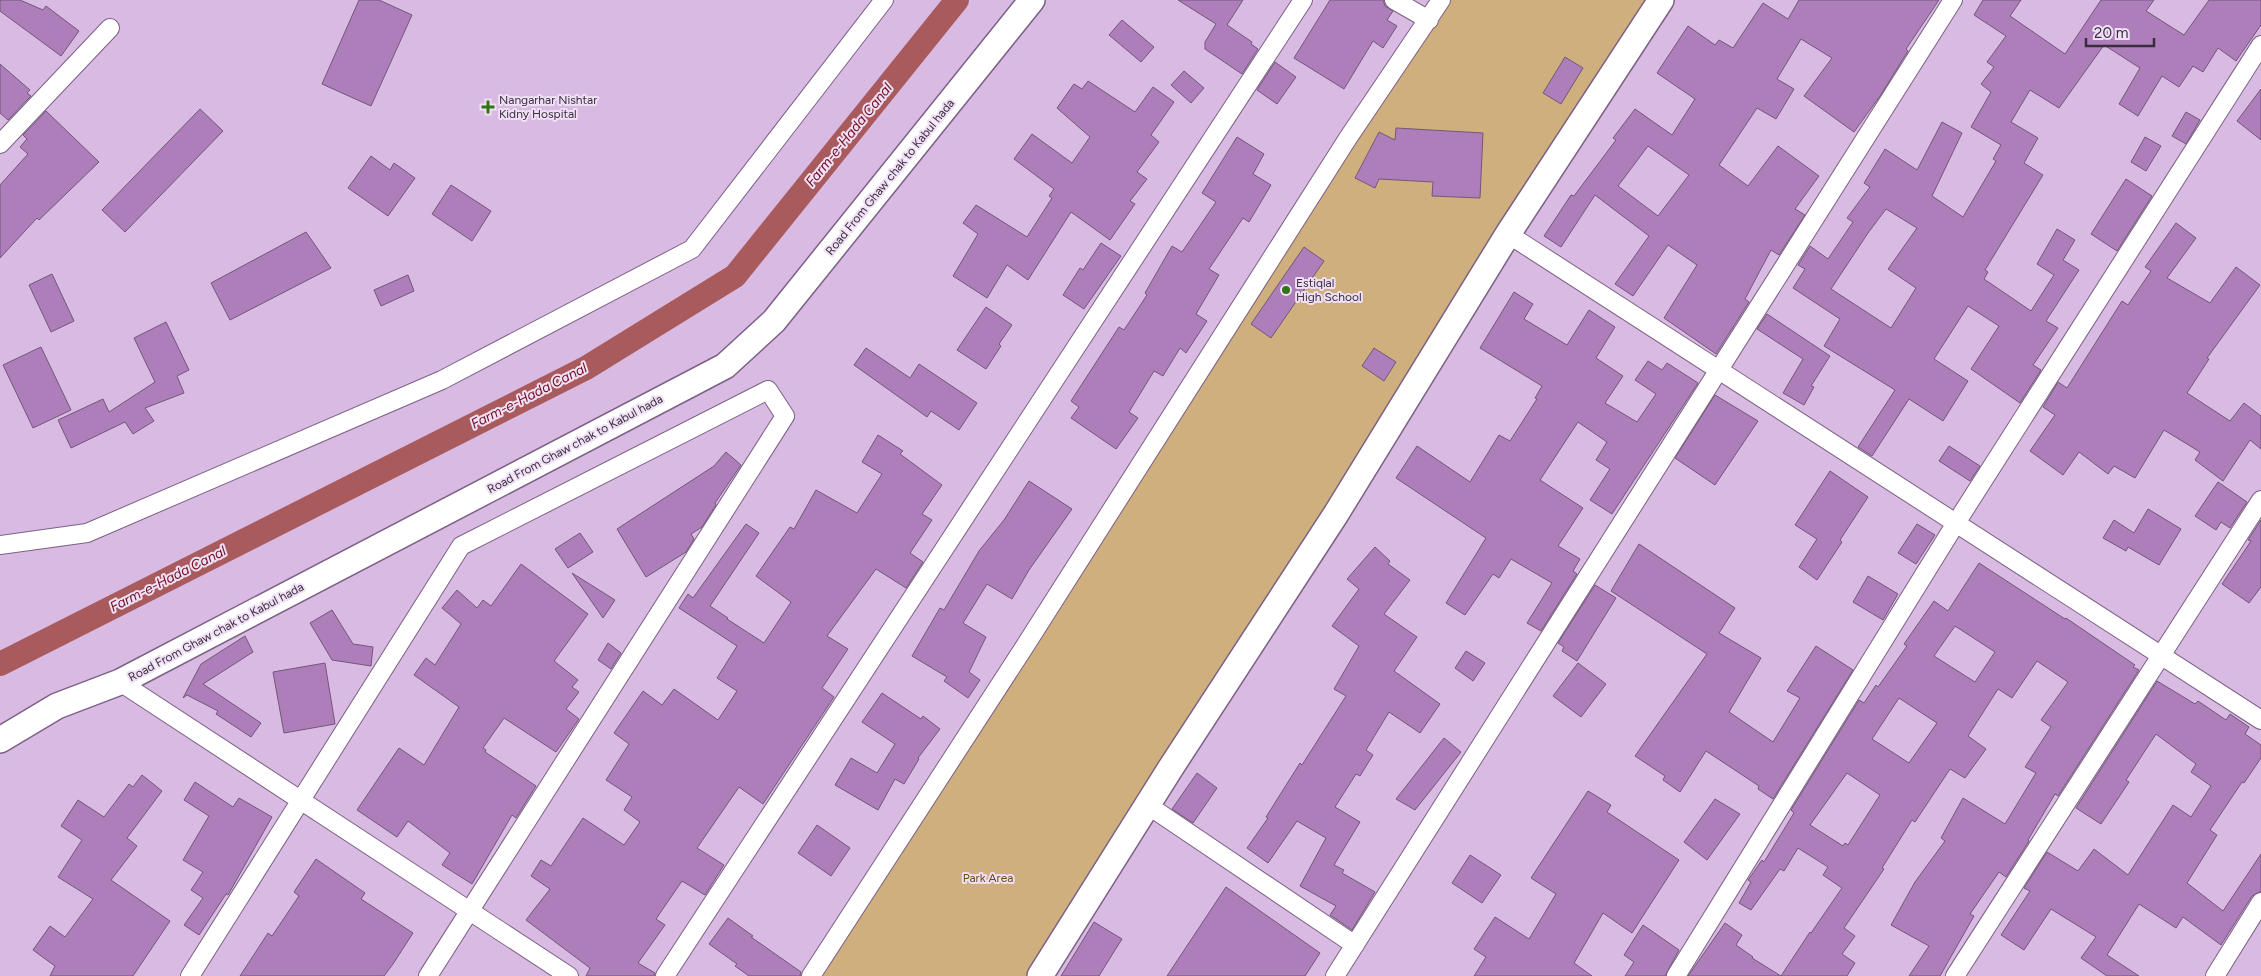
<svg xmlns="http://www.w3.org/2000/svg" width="2261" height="976" font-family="Figtree,sans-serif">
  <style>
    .green { fill: #cfaf7d }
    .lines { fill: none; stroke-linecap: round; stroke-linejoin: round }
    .canal { stroke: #a85a5d; stroke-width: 24 }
    .building { fill: #ad7eba; stroke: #72577a; fill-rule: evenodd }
    .street-casing { stroke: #7c6085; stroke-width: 20 }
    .secondary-casing { stroke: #7c6085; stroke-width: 28 }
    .street { stroke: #fff; stroke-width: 18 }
    .secondary { stroke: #fff; stroke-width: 25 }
    .poi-dot { fill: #307413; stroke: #f0e0f5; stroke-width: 2 }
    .labels { text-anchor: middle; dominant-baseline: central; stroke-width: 4; stroke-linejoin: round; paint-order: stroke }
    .poi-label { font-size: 12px; fill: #3b2e3e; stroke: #f0e0f5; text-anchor: start }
    .street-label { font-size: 12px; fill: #3b2e3e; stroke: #f0e0f5 }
    .park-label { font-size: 12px; fill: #694c16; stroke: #f0e0f5 }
    .water-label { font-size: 14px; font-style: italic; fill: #720e20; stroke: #f0e0f5 }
  </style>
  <rect width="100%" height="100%" fill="#d9bae2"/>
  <!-- green -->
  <path class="green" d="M1436,0H1661L1040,976H811Z"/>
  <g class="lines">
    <!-- canal -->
    <path class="canal" d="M0,664L586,368L735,276L957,0"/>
  </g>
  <!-- building -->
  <path class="building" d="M0,0H20L43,10L46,6L79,31L61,56L0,11Z
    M359,0H379L412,15L371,106L322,84Z
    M1178,0H1243L1227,25L1252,42L1251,44L1258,49L1242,74L1205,49V42L1216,24Z
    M1330,0H1383L1385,6L1393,11L1387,20L1397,26L1383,48L1373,41L1344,89L1294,58Z
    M1799,0H1939L1906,49L1908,51L1880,96L1854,132L1804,96L1832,58L1801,39L1777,79L1794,89L1776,119L1757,108L1719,165L1748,186L1778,146L1819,176L1795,209L1805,215L1779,255L1771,250L1745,299L1749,302L1716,354L1664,318L1697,265L1668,245L1633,296L1615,284L1649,236L1595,195L1561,247L1544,236L1571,195L1574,196L1616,140L1613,138L1635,109L1672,135L1695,99L1657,73L1688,26L1715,45L1719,40L1733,48L1763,3L1788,19ZM1648,146L1689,175L1658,216L1618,186Z
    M1983,0H2021L2010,16L2065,54L2101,0H2154L2146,11L2184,35L2209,0H2261V25L2236,61L2218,48L2203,72L2193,66L2179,87L2162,76L2138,116L2119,104L2140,68L2104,45L2059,108L2030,90L2011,122L2038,138L2024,163L2043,175L1985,270L1988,272L1984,279L2031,311L2054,275L2037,264L2057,229L2075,240L2063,260L2079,270L2046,321L2058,328L2033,365L2041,370L2020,403L1971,369L1999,326L1968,306L1934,359L1968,381L1943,421L1909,399L1872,456L1858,447L1895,390L1824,346L1840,319L1793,288L1805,269L1798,265L1810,246L1828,259L1853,222L1847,218L1870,187L1864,183L1885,149L1917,170L1942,122L1962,133L1932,196L1963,217L1996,161L1993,159L2001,145L1971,127L1991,92L1981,84L1994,67L1987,62L2006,36L1974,15ZM1886,209L1917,228L1888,269L1916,288L1891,328L1831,289L1868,233Z
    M1122,20L1154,47L1141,62L1109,35Z
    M1565,57L1583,68L1561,104L1543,93Z
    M1275,62L1296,77L1277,104L1257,90Z
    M0,64L30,90L27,93L31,96L8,120L0,113Z
    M1184,71L1204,88L1191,103L1171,85Z
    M1088,81L1135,112L1153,87L1174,102L1151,135L1159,142L1137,172L1147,179L1130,201L1135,204L1110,240L1071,212L1028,280L1007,265L987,298L953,276L978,234L963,223L976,205L1027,237L1052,198L1049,196L1054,189L1014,159L1032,134L1072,163L1090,137L1057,108L1074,84L1082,89Z
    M2261,89V140L2237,121Z
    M200,109L223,131L125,232L102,210Z
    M46,111L99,162L39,220L37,218L0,258V185L28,154L20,147L27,139L23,135Z
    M2186,112L2200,120L2186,144L2172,136Z
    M1396,128L1483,133L1480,198L1432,196L1433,182L1379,179L1375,188L1355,178L1379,132L1395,140Z
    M1237,137L1264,154L1253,174L1271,185L1249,222L1243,218L1209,269L1219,275L1196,314L1207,321L1186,353L1180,348L1163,376L1154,371L1129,412L1138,418L1116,449L1071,418L1079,407L1071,401L1119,327L1124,330L1147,295L1145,293L1172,246L1182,252L1216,202L1202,193Z
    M2145,137L2161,146L2146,171L2131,162Z
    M371,156L390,170L394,163L415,178L388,216L348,188Z
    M2126,179L2152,196L2117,251L2091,234Z
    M451,185L491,211L472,241L432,214Z
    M2176,223L2196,238L2167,278L2210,303L2236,267L2260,285L2207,358L2209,359L2187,393L2230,421L2244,403L2261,416V449L2250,440L2223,481L2195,460L2200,452L2164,430L2135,478L2114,466L2108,474L2079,452L2063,475L2030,451L2055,415L2043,407L2058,382L2067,388L2122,301L2128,305L2151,271L2145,267Z
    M306,232L331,268L230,320L211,283Z
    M1101,243L1121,256L1084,309L1063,295L1080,268L1083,270Z
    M1304,247L1324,261L1271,338L1251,324Z
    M52,274L74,321L51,332L29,285Z
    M408,275L414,291L381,306L374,290Z
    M1514,292L1533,304L1524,319L1567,345L1589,310L1615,327L1596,358L1623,376L1605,403L1637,422L1656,394L1635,380L1648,361L1662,370L1667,363L1698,383L1612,514L1590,500L1610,469L1596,460L1607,442L1578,422L1540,480L1583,508L1558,546L1580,559L1573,571L1577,574L1541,631L1527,623L1552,583L1511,559L1499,578L1493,574L1465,615L1446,603L1486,538L1396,478L1417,446L1470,482L1499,435L1510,441L1537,399L1535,398L1542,386L1480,348Z
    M986,307L1012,325L999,344L1001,346L986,369L957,350Z
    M1767,314L1830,356L1811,386L1814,387L1804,405L1783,393L1803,359L1757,329Z
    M166,322L189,370L177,376L184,393L145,408L154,421L133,434L125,422L71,448L58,420L103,399L109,412L155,382L134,338Z
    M41,347L71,410L33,428L3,365Z
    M866,348L910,378L919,364L977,403L959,430L931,411L927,417L854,365Z
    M1374,348L1396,362L1384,381L1362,366Z
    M1715,395L1758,421L1715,485L1675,458Z
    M878,435L903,451L900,454L942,485L922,514L932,520L910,553L923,562L906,588L876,569L827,636L848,649L822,688L834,697L763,804L739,787L697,848L724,865L705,895L682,881L656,919L665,925L638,963L655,973L654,976H586L590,968L526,920L550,889L531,876L541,860L551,866L583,818L624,845L640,822L624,810L632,797L606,780L629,744L614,733L643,691L662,705L674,689L718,720L737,691L717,678L737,646L679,608L688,594L693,598L746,524L759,533L710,606L728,618L727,619L764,643L791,602L756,576L790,527L794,529L816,490L857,513L882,474L862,462Z
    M1949,446L1980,466L1970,481L1939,461Z
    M726,452L741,465L715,503L716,505L702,527L691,534L694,539L686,552L646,577L617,529L714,466Z
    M1830,471L1868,497L1840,540L1842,542L1817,580L1799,567L1817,539L1795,525Z
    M1029,481L1072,509L1029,570L1012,599L987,584L963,623L986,637L969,672L980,680L968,698L944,681L947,677L912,656L940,608L944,610L979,551L1004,520Z
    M2218,482L2247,502L2230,528L2221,522L2216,530L2195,516Z
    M2148,509L2181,529L2159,565L2128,547L2126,551L2103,538L2114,520L2134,533Z
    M2261,520V587L2249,603L2222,584L2251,541L2248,540Z
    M1917,524L1935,535L1916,564L1898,553Z
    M580,533L593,552L568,568L555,549Z
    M1639,544L1735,608L1719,633L1761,658L1729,712L1773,742L1800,698L1787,691L1816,646L1853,670L1773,799L1758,789L1759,786L1706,751L1680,792L1663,780L1665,776L1635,756L1707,654L1611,591Z
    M1375,547L1390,561L1388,564L1410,580L1384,614L1417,637L1394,671L1440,704L1420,733L1389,712L1366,750L1373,755L1360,776L1356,774L1335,807L1360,822L1334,865L1344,870L1342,873L1375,892L1352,930L1330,915L1336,906L1300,886L1326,838L1297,821L1268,863L1247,848L1268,818L1266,817L1300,763L1302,765L1346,696L1334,689L1359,646L1332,626L1359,589L1347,579Z
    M1979,563L2065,619L2066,618L2135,665L2133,667L2139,670L2058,796L2055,794L2028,840L2029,841L2006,877L1999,872L1970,914L1974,916L1940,976H1909L1929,946L1891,925L1915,882L1945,841L1941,838L1963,798L2005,824L2036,773L2025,767L2051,727L2041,720L2068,682L2037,661L2012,698L1998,689L1968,736L1986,749L1965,778L1950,769L1915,822L1912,820L1882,868L1884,869L1844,928L1855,936L1842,954L1855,963L1847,976H1688L1725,923L1742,935L1736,945L1753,957L1752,958L1781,976L1810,932L1811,933L1842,888L1823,875L1828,867L1798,848L1784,871L1780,869L1751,910L1739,903L1751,882L1748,880L1762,860L1764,862L1794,813L1791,810L1859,700L1864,703L1876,685L1878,687L1907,646L1904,644L1934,601L1948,611ZM1955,626L1995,652L1975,682L1934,656ZM1899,698L1937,723L1909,763L1872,739ZM1847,773L1880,795L1848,845L1845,843L1843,846L1810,825Z
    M521,564L588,614L554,661L578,680L572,687L579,692L566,709L579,719L556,752L504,718L483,748L486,750L485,752L536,786L516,818L512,815L472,884L442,865L450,853L408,821L397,837L357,810L399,748L424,765L459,707L414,675L426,658L435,665L461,624L442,608L457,590L477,608L483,600L491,606Z
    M572,573L615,600L603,618Z
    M1868,576L1898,594L1883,620L1853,602Z
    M1595,585L1616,598L1577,661L1562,651L1564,647L1558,643Z
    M332,610L353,644L373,647L371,666L332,660L310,623Z
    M245,636L253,652L203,684L261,723L251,737L216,714L218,711L187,695L183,698L201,664Z
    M608,643L621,653L611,669L598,660Z
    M1466,651L1485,663L1473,681L1455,668Z
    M325,663L335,724L284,733L273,672Z
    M1578,663L1606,684L1581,717L1553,696Z
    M2157,681L2195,704L2198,701L2226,720L2230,714L2249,727L2245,734L2261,745V758L2244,783L2242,782L2210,830L2217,835L2187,883L2223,911L2261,854V891L2252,896L2221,945L2183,917L2176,928L2139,904L2107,955L2139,976H2107L2081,958L2096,937L2051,909L2024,950L2001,935L2030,891L2024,888L2047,852L2078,871L2094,849L2128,875L2173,805L2191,817L2211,786L2191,772L2196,764L2156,734L2126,780L2129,782L2101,824L2076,808Z
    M882,693L921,719L923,716L940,729L918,758L919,759L904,784L895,779L878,810L835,785L851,758L877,773L895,744L862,722Z
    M1444,738L1461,752L1415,810L1396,799Z
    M1197,773L1217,788L1193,823L1172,809Z
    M142,775L162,791L127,838L137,846L111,880L170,921L133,976H50L55,966L33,950L50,926L65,937L93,899L58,877L82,840L61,826L78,800L104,817L129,784L133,787Z
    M195,782L233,807L239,798L272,817L228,895L226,894L199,935L184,925L203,898L191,890L203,872L183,860L209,816L184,800Z
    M1588,791L1611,805L1607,812L1679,860L1632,933L1603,913L1574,963L1592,976H1474L1486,957L1474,949L1495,917L1529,939L1556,894L1531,878Z
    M1715,799L1740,814L1707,860L1684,842Z
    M817,825L850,848L831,876L798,853Z
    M1470,855L1501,875L1482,903L1452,883Z
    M316,859L365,893L361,899L413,933L393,964L384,976H240L268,933L272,936L299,896L294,892Z
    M1226,887L1320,953L1305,976H1167Z
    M728,918L753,936L751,937L801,972L800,976H749L735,966L737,964L709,944Z
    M1094,922L1122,939L1115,950L1099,976H1061Z
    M1643,925L1679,950L1665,976H1625L1634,962L1624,955Z"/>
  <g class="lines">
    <defs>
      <path id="street" d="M1394,0L1429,20
        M0,144L110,28
        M1508,234L2261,720
        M0,545L87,533L442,380L692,249L884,0
        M120,682L569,976
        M1149,806L1355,945
        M190,976L461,546L768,390L785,416L428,976
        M665,976L1303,0
        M811,976L1025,646L1348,138L1441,0
        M1335,976L1953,0
        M1676,976L1956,523L2261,45
        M1955,976L2261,500
        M2215,976L2261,902"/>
      <path id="secondary" d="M0,740L57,706L120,682L725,366L774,321L1032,0
        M1040,976L1170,769L1336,514L1508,234L1661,0"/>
    </defs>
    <!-- street casing -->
    <use href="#street" class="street-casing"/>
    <!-- secondary casing -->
    <use href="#secondary" class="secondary-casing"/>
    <!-- street -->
    <use href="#street" class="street"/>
    <!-- secondary -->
    <use href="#secondary" class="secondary"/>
  </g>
  <!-- markers -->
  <g class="poi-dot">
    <path d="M485.5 99.5h5v5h5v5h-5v5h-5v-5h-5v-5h5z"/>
    <circle cx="1286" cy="290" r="5"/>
  </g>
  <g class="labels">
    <!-- poi labels -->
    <g class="poi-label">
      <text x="499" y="100">Nangarhar Nishtar<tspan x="499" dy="14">Kidny Hospital</tspan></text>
      <text x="1296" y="283">Estiqlal<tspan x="1296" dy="14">High School</tspan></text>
    </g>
    <!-- street labels -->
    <g class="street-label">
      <text transform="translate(890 177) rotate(-51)">Road From Ghaw chak to Kabul hada</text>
      <text transform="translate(575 444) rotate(-28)">Road From Ghaw chak to Kabul hada</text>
      <text transform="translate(216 632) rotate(-28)">Road From Ghaw chak to Kabul hada</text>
    </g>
    <!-- park labels -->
    <g class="park-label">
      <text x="988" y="878">Park Area</text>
    </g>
    <!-- water labels -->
    <g class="water-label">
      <text transform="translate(849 135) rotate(-51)">Farm-e-Hada Canal</text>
      <text transform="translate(529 396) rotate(-27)">Farm-e-Hada Canal</text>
      <text transform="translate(168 579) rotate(-27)">Farm-e-Hada Canal</text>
    </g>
  </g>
  <!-- scale -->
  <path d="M2086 38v8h68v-8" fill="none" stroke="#3b2e3e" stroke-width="2.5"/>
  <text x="2094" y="38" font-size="15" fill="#3b2e3e" stroke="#f0e0f5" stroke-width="4" paint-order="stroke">20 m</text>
</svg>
